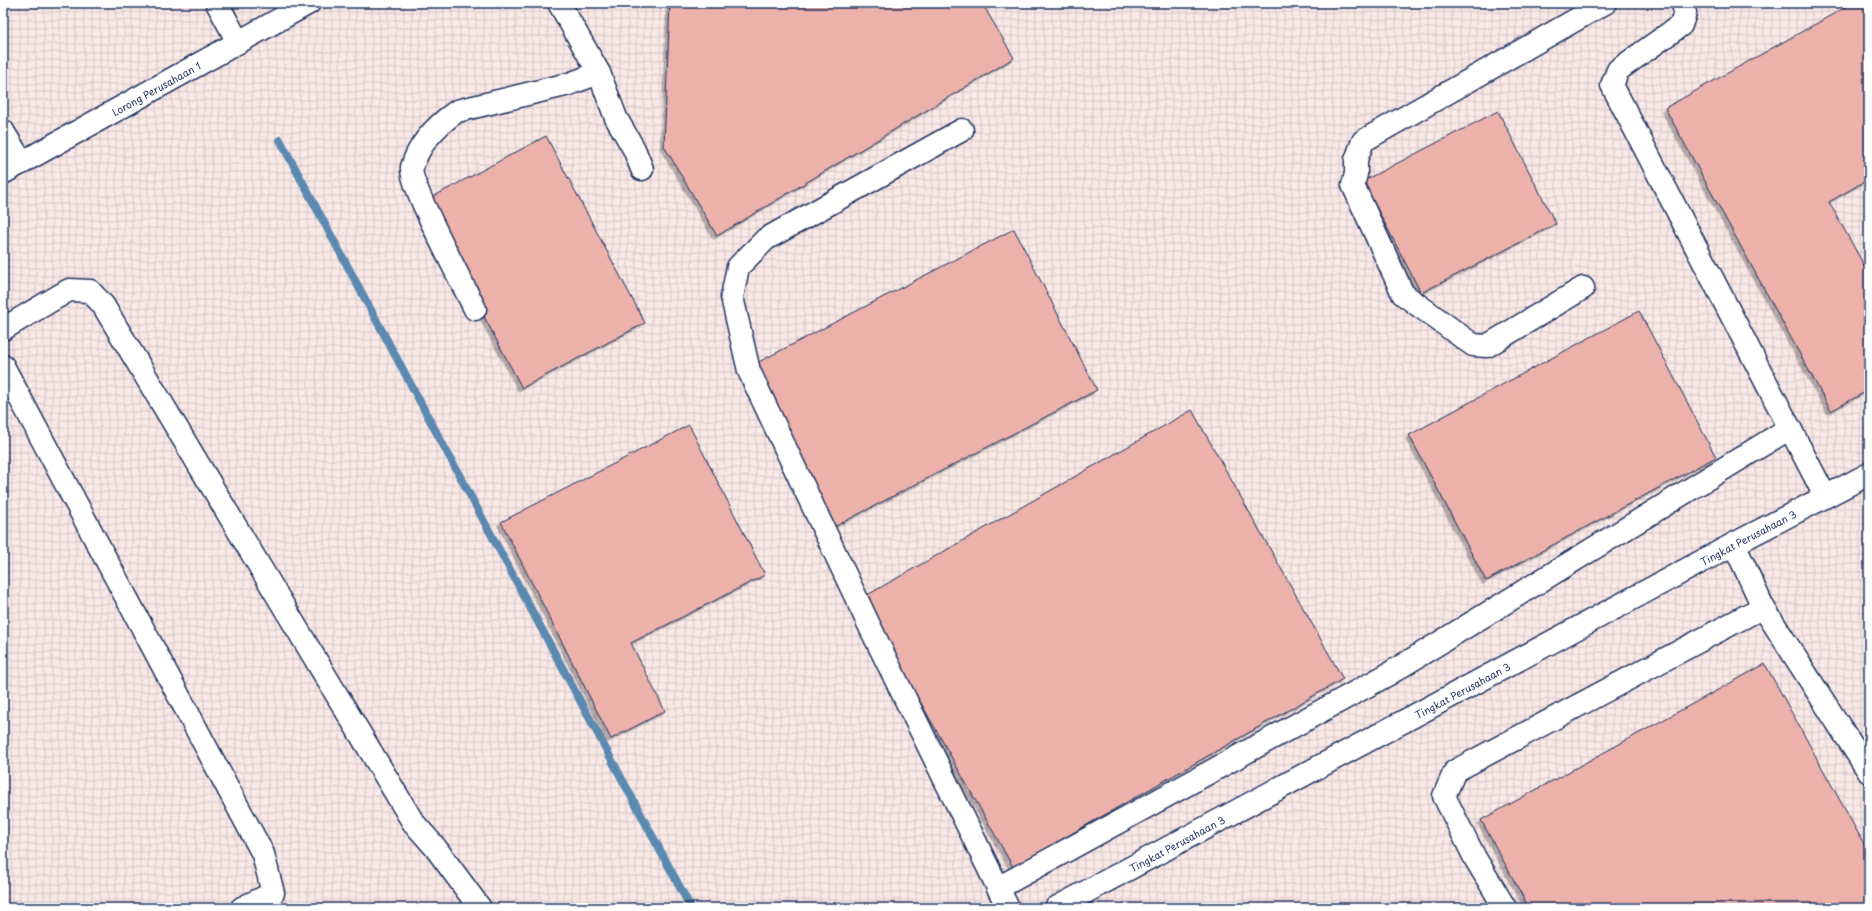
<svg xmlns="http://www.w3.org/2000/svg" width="1872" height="911" font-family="'Playpen Sans',sans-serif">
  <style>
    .industrial { fill: url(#industrial-grid) }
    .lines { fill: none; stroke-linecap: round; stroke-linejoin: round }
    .stream { stroke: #5c89b0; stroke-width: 8 }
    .building { fill: #ecb1ab; stroke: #1b2f5e; filter: url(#shadow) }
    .minor-casing { stroke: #1b2f5e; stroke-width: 25 }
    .minor { stroke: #fff; stroke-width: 22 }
    .labels { text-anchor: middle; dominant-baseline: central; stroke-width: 4; stroke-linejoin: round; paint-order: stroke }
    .street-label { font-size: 10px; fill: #1b2f5e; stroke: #fff }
  </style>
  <defs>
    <pattern id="industrial-grid" width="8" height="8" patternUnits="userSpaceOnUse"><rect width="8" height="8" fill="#f9e8e6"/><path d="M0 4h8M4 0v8" fill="none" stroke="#d5c7c8"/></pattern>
    <filter id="shadow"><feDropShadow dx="-3.5" dy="3.5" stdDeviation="0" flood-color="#0004"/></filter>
  </defs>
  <rect width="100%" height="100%" fill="#fff"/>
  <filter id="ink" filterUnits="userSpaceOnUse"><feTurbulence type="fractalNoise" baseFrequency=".025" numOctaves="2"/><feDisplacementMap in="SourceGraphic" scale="8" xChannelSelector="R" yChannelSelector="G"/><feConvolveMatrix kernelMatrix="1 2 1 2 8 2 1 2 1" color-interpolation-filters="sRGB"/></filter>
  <g filter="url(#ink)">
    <!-- industrial -->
    <path class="industrial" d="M3,3H1869V908H3Z"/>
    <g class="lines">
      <!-- stream -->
      <path class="stream" d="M280,140L691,908"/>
    </g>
    <!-- building -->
    <path class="building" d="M670,3H982L1014,58L717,236L664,146Z
      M1853,3H1869V179L1829,202L1869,274V390L1831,411L1665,108Z
      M1498,111L1556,224L1421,293L1363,181Z
      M546,136L645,323L522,388L423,202Z
      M1014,229L1097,390L834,527L751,366Z
      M1639,311L1716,457L1486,581L1409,435Z
      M1192,410L1343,679L1013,867L862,598Z
      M689,425L765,575L631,643L665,711L611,739L501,522Z
      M1765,664L1869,853V908H1529L1481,820Z"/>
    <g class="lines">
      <defs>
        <g id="minor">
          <path d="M217,3L238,42"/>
          <path d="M1683,3L1685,13L1681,25L1618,70L1612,85L1825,496"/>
          <path d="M599,73L616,118L634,149L642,169"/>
          <path d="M962,130L766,239L738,267L732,297L749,371L870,627L1008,908"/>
          <path d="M3,131L22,163"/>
          <path id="s1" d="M3,173L309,3"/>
          <path d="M1583,288L1487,346L1473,345L1403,294L1353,185L1356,174V160L1363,141L1605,3"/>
          <path d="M475,309C465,288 408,182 412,167C419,143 437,125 457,111L569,84L599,73L559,3"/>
          <path d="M3,329L69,290L90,291L103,305L413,822L435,847L480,908"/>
          <path d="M3,366L263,854L273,893L242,908"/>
          <path d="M1734,544L1763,607L1869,772"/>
          <path d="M998,888L1387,675L1790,428"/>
          <path id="s2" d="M1056,908L1734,544L1869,474"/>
          <path d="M1505,908L1475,858L1444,796L1455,771L1763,607"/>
        </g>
      </defs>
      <!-- minor casing -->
      <use href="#minor" class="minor-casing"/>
      <!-- minor -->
      <use href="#minor" class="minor"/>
    </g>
  </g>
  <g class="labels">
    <!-- street labels -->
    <g class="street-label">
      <text stroke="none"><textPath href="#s1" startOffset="175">Lorong Perusahaan 1</textPath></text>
      <text stroke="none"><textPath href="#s2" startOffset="785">Tingkat Perusahaan 3</textPath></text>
      <text stroke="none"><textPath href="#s2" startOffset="461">Tingkat Perusahaan 3</textPath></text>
      <text stroke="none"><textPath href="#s2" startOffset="137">Tingkat Perusahaan 3</textPath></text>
    </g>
  </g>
  <!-- margin -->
  <rect width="1872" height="911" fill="none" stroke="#fff" stroke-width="16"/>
  <rect x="8" y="8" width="1856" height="895" fill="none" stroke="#1b2f5e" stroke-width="1.5" filter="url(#ink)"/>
</svg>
